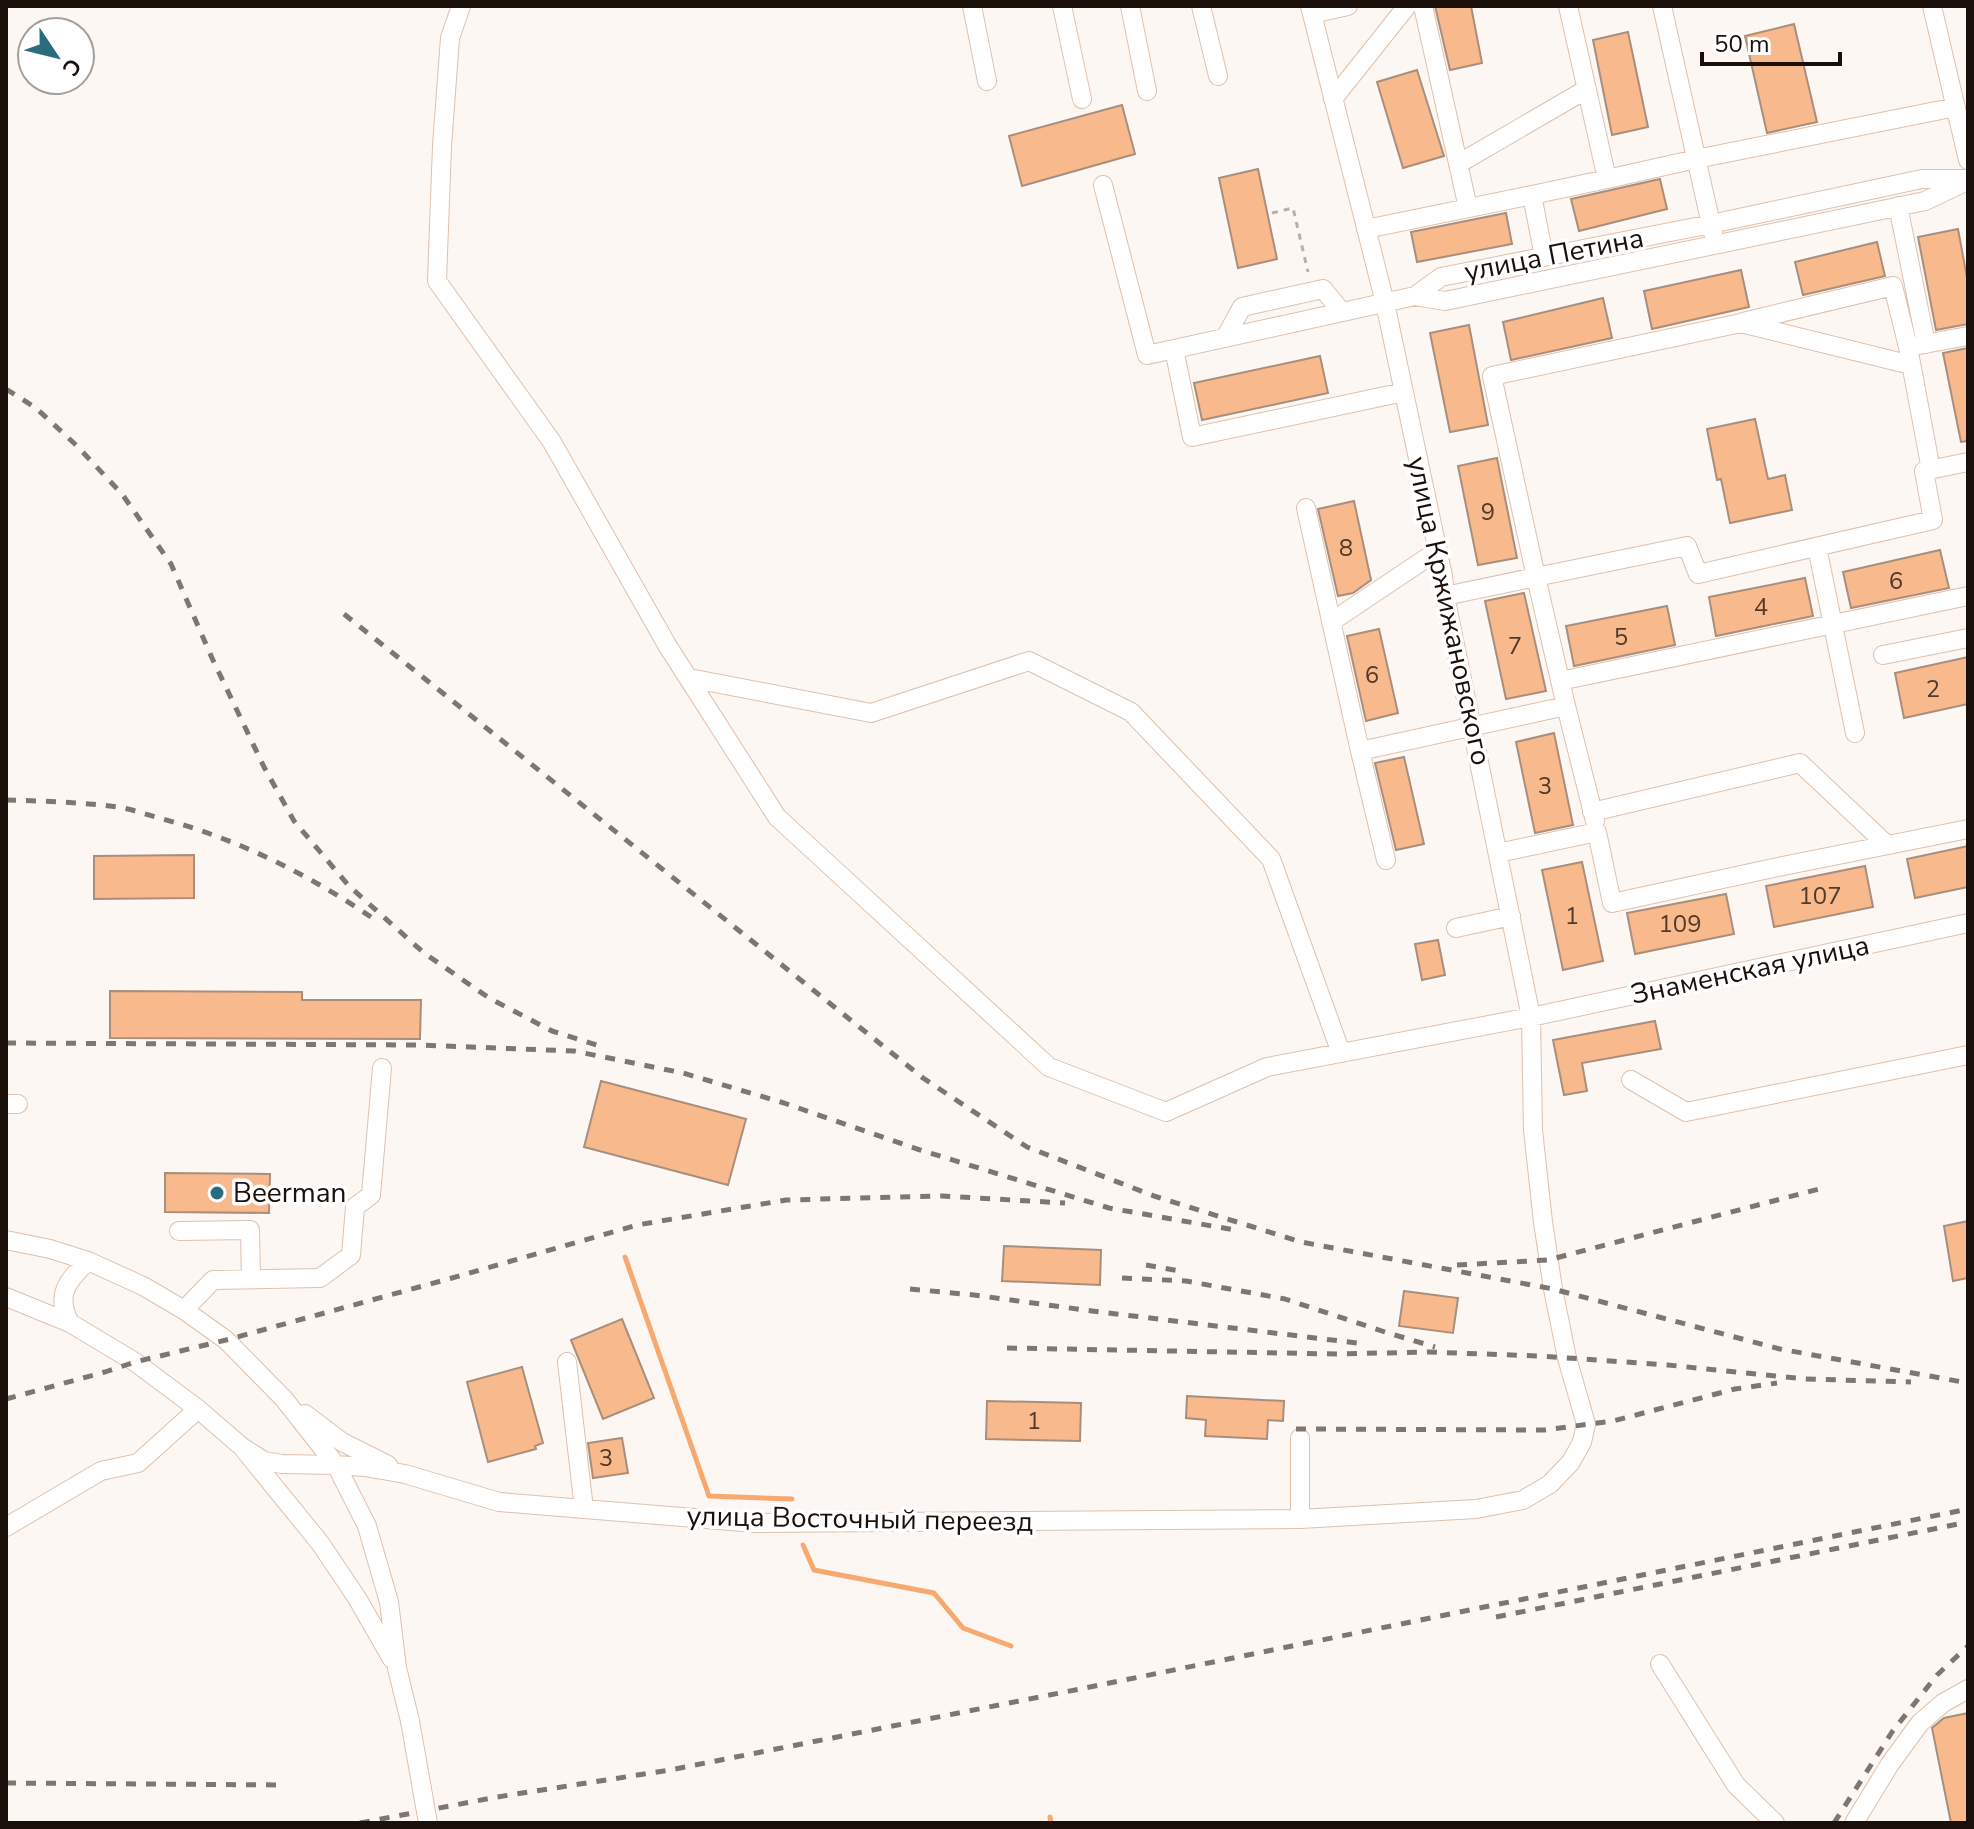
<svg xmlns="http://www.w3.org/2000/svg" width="1974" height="1829" font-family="'Nunito Sans',sans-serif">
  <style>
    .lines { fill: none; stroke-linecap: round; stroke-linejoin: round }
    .stream { stroke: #f6aa70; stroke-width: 5 }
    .building { fill: #f8ba8c; stroke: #a98e7b; stroke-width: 2 }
    .minor-casing { stroke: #dec1ad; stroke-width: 20 }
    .path { stroke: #b8b0ab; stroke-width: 3; stroke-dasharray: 6 6; stroke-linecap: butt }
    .minor { stroke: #fff; stroke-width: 18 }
    .rail { stroke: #7f7671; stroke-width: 5; stroke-dasharray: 10 10; stroke-linecap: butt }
    .minor-bridge-casing { stroke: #dec1ad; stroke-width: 20; stroke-linecap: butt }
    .minor-bridge { stroke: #fff; stroke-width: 18 }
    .poi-dot { fill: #296c7d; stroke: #fff; stroke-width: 3 }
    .labels { text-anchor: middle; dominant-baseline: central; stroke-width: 7; stroke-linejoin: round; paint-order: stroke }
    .number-label { font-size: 24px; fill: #523a2a }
    .street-label { font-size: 28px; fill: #1a1009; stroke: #fff }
    .poi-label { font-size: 28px; fill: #1a1009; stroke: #fff; text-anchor: start }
  </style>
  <rect width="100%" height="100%" fill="#fdf7f3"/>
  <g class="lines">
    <!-- stream -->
    <path class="stream" d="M625,1257L709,1496L792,1499
      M803,1545L814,1570L934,1593L963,1628L1011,1646
      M1050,1817L1051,1823"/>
  </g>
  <!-- building -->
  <path class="building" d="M1435,6H1471L1482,63L1450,70Z
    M1794,24L1817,122L1767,133L1745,36Z
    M1628,32L1648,127L1612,135L1593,40Z
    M1417,70L1444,156L1403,168L1377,82Z
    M1122,105L1135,154L1022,186L1009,136Z
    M1258,169L1277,259L1238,268L1219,178Z
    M1660,179L1667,209L1579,231L1571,199Z
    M1506,213L1512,244L1417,262L1411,232Z
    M1958,229L1968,283V324L1936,330L1918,237Z
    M1877,242L1885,276L1803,295L1795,262Z
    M1741,270L1749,307L1652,329L1644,291Z
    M1603,298L1612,338L1511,360L1503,322Z
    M1469,325L1488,425L1450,432L1430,333Z
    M1968,348V441L1961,442L1943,353Z
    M1320,356L1328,393L1202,420L1194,383Z
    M1755,419L1768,479L1785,475L1792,510L1730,523L1721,479L1717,480L1707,429Z
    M1497,458L1517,558L1478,565L1458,466Z
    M1354,501L1371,580L1353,593L1338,596L1318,509Z
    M1940,550L1949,588L1851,608L1843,572Z
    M1805,578L1813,616L1716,636L1709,597Z
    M1524,593L1546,691L1506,699L1485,601Z
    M1667,606L1675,645L1574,666L1566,626Z
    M1379,629L1398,713L1366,721L1347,636Z
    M1968,657V704L1904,718L1895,673Z
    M1554,733L1573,825L1535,833L1516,742Z
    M1404,757L1424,844L1396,850L1375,763Z
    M1968,846V887L1915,898L1907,859Z
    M194,855V898L94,899V856Z
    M1582,862L1603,961L1563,970L1542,870Z
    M1865,866L1873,907L1774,927L1766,886Z
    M1726,894L1734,934L1635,954L1627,913Z
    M1438,940L1445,975L1422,980L1415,944Z
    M110,991L302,992V1000H421L420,1039L110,1038Z
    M1655,1021L1661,1049L1582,1063L1587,1091L1564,1095L1553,1040Z
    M601,1081L746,1119L728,1185L584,1147Z
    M165,1173L270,1174L269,1213L165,1212Z
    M1968,1221V1278L1953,1281L1944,1226Z
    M1004,1246L1101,1250L1100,1285L1002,1281Z
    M1404,1291L1458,1298L1453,1333L1399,1326Z
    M622,1319L654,1398L603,1419L571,1340Z
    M522,1367L543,1443L535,1446L536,1449L488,1462L467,1382Z
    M1187,1396L1284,1401L1283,1421L1268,1420L1267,1439L1205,1436L1206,1420L1186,1418Z
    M987,1401L1081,1403L1080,1441L986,1439Z
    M622,1438L628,1473L593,1478L588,1443Z
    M1968,1713V1823H1951L1932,1728L1944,1718Z"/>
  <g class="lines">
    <defs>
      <path id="minor" d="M461,6L450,38L442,146L437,281L552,442L667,645L777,817L1049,1067L1166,1112L1267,1067L1531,1017L1968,923
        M972,6L987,81
        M1062,6L1082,99
        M1130,6L1147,91
        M1201,6L1218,76
        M1423,6L1468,208
        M1568,6L1607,179L1696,159L1956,107
        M1662,6L1713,233
        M1932,6L1968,160
        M1312,14L1348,6
        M1333,99L1407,6
        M1458,164L1587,89
        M1103,185L1147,355L1415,296L1441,277L1711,224L1922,179H1968
        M1532,195L1607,179
        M1898,206L1926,344
        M1366,229L1532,195L1544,257
        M1415,296L1445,301L1925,201L1965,182
        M1743,322L1893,286L1908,347
        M1225,338L1242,307L1323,289L1342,312
        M1174,349L1192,437L1404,392
        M1931,470L1908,347L1968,336
        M1306,508L1360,751L1566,706L1536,577L1687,546L1698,574L1933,520L1924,471L1968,462
        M1817,547L1855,733
        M1445,596L1536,577L1492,376L1741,323L1911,365
        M1331,622L1437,551
        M1883,655L1968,638
        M689,678L871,713L1029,661L1131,712L1271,859L1341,1053
        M1560,681L1968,596
        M1566,706L1595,821
        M1360,751L1386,860
        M1592,812L1800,763L1887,845
        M1498,853L1597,832L1612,903L1778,867L1968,829
        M1456,928L1511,916
        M1631,1080L1686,1112L1968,1055
        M6,1104H18
        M179,1231L250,1230L251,1279
        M6,1240L50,1249L88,1261L143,1286L184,1310L226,1340L284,1399L336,1465L367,1526L389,1602L397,1668L410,1721
        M6,1297L70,1323L135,1362L198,1409L242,1447L320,1543L357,1598L392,1659
        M184,1310L213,1280L320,1278L351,1255L355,1207L371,1195L382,1068
        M70,1323C55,1295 67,1281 88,1261
        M567,1362L584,1509
        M305,1414L342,1442L388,1465
        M242,1447L264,1461L282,1464L336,1465L365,1467L405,1474L499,1502L755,1523L1300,1519L1476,1509L1523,1500L1550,1484L1571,1462L1582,1442L1586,1424L1567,1358L1553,1289L1543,1222L1533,1130L1531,1017L1445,596L1443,576L1385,303L1310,6
        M1300,1519V1438
        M6,1527L101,1471L138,1463L198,1409
        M1660,1664L1736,1785L1775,1823
        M1854,1823L1890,1764L1920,1723L1943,1703L1968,1689"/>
    </defs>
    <!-- minor casing -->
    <use href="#minor" class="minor-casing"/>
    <!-- path -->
    <path class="path" d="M1272,213L1293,208L1308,272"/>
    <!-- minor -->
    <use href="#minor" class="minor"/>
    <!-- rail -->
    <path class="rail" d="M6,389L36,408L77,446L122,494L171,564L212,658L264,767L294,821L349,886L424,953L489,998L552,1031L603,1047
      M344,614L923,1078L1027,1147L1154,1196L1301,1242L1553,1289L1780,1349L1968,1383
      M6,800C43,801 80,802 117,807C131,809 145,814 159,818C235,838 306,873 371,917
      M6,1043L418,1045L574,1051L683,1073L784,1103L917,1149L1109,1208L1235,1230
      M1146,1265L1180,1271
      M1457,1265L1548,1260L1819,1189
      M1122,1278L1186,1281L1285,1299L1385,1332L1435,1347
      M910,1289L974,1295L1092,1311L1365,1344
      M1007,1348L1337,1354L1428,1352L1540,1356L1668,1365L1805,1379L1911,1382
      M6,1399L105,1372L135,1362L226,1340L452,1278L637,1225L786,1200L942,1196L1065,1203
      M1296,1429L1544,1430L1613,1421L1735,1389L1777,1383
      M1496,1617L1968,1522
      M6,1783L284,1785
      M360,1823L497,1797L670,1770L1085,1688L1968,1509
      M1834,1823L1892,1732L1937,1675L1968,1646"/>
    <defs>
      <path id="minor-bridge" d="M410,1721L428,1823"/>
    </defs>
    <!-- minor-bridge casing -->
    <use href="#minor-bridge" class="minor-bridge-casing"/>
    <!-- minor-bridge -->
    <use href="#minor-bridge" class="minor-bridge"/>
  </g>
  <!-- markers -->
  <circle class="poi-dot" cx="217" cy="1193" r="8"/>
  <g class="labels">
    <!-- number labels -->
    <g class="number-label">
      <text x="1488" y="512">9</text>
      <text x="1346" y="548">8</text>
      <text x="1896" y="581">6</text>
      <text x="1761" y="607">4</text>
      <text x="1621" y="637">5</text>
      <text x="1515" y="646">7</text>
      <text x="1372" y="675">6</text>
      <text x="1933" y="689">2</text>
      <text x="1545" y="786">3</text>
      <text x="1820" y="896">107</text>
      <text x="1572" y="916">1</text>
      <text x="1680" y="924">109</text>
      <text x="1034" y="1421">1</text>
      <text x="606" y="1458">3</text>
    </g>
    <!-- street labels -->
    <g class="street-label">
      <text transform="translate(1554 255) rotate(-11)">улица Петина</text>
      <text transform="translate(1449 611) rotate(78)">улица Кржижановского</text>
      <text transform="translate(1750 970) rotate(-12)">Знаменская улица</text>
      <text transform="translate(860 1519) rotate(1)">улица Восточный переезд</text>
    </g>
    <!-- poi labels -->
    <g class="poi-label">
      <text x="233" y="1193">Beerman</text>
    </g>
  </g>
  <!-- border -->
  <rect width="1974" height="1829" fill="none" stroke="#1a1009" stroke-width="16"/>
  <!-- north arrow -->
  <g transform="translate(56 56) rotate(125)"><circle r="38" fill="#ffffff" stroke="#a39f9d" stroke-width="2"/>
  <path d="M0-6L14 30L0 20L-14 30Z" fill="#296c7d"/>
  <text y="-12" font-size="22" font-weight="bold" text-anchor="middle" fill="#1a1009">С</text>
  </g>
  <!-- scale -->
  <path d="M1702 52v12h138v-12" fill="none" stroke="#1a1009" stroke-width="4"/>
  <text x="1714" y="52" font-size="24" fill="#1a1009" stroke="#ffffff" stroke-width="6" paint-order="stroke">50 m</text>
</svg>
